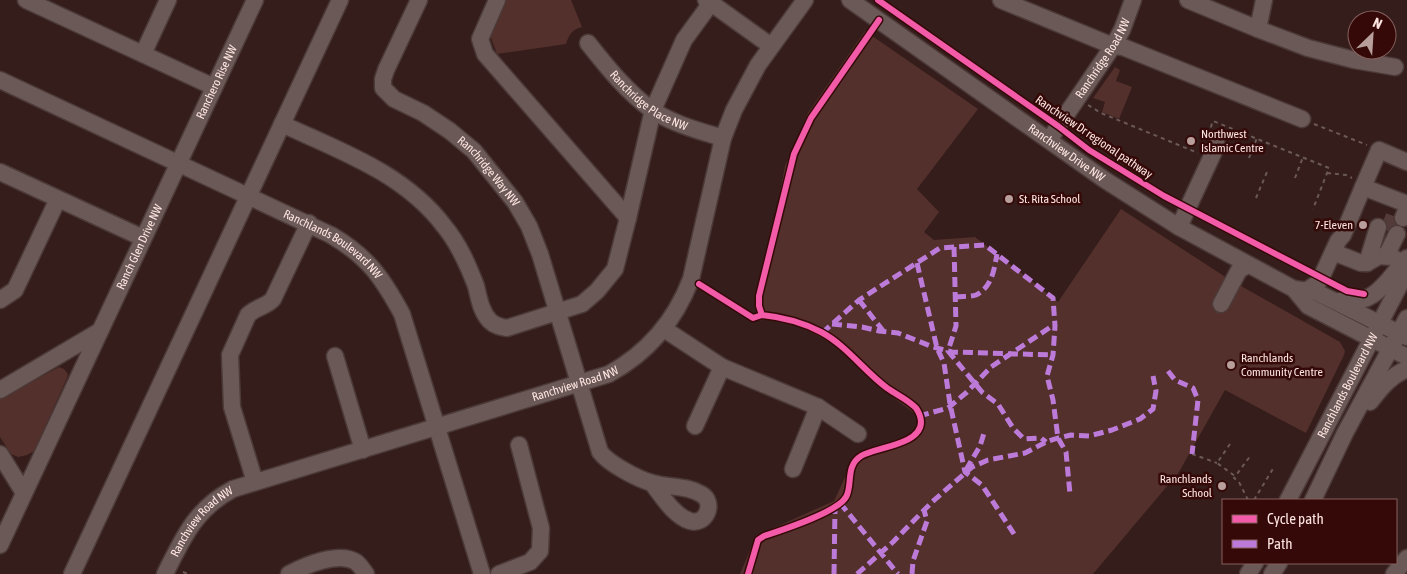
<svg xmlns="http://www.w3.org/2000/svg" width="1407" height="574" font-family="'Asap Condensed',sans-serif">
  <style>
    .green { fill: #53302b }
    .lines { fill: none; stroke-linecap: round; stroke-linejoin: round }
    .minor-tunnel { stroke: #533b39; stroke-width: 16; stroke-dasharray: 16 8; stroke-linecap: butt }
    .minor-casing { stroke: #4c3a38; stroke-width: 19 }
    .path { stroke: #6a5957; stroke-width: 2; stroke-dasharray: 4 4; stroke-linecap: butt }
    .minor { stroke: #6b5957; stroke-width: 16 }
    .quiet { stroke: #bd7bd9; stroke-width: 5; stroke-dasharray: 10 5; stroke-linecap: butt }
    .cycleway-casing { stroke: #340907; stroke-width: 9 }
    .cycleway { stroke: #f35aa7; stroke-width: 6 }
    .poi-dot { fill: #b89f9c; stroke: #340907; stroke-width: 2 }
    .labels { text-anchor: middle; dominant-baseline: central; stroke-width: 5; stroke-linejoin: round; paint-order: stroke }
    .street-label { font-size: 12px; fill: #fee5e1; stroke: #340907 }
    .poi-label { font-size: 12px; fill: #fee5e1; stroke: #340907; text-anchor: start }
  </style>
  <rect width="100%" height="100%" fill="#351d1b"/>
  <!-- green -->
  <path class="green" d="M506,0H571L582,27C572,29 569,35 566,44L497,54L490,35Z
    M865,31L978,109L917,189L939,212L924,232L934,240L975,237L1058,302L1121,209L1227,278L1340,342L1345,351L1344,355L1306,433L1225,390L1179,472L1093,574H740L756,536L834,501L855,456L912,434L919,424L918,416L874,383L844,349L792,323L773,319L756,321L785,166L808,113Z
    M1115,67L1120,70L1116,81L1132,87L1119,119L1102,112L1105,102L1093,98Z
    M59,367L64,369L68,374L67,378L34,451L27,455L18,457L11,454L0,437V399Z"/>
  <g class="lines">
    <!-- minor-tunnel -->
    <path class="minor-tunnel" d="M1388,231L1394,215"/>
    <defs>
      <g id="minor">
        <path d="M26,0L214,87"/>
        <path id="s1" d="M419,0L386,70L383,79V88L394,99L423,113L450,131L474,151L515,202L529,226L540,254L600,452C609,464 638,479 652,483C669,488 686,485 701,494C716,502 706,526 690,521C674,516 662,496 652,483"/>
        <path d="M497,0L480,39L485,54L628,218L653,110L684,40L711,3L706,0"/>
        <path id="s2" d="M850,0L1105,180L1179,227L1294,289L1316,292L1407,337"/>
        <path d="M1001,0L1113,46L1123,47L1302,119"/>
        <path d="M1188,0L1258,29L1264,0"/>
        <path d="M711,3L771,46"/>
        <path d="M1258,29L1308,48L1354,60L1395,67"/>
        <path id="s3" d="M588,43C607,67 627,92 652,110C673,124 700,131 723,138"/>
        <path d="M143,54L168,0"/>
        <path id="s4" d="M0,80L331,235C368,257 382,277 402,314L482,574"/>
        <path d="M282,124C340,151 404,173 444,226C459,244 468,265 476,286C479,298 481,312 490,321C495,326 501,327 507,328L582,304L597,291L615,269L628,218"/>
        <path id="s5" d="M1049,140L1113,46L1122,30L1133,0"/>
        <path d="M1407,162L1379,150L1363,187L1407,204"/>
        <path d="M0,172L143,238"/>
        <path d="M1403,218L1407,208"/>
        <path d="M1179,227L1217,145"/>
        <path d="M1333,252L1361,263H1367L1379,256L1392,257L1403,263"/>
        <path d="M1386,256L1397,234"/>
        <path d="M1367,263L1378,227"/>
        <path d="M1294,289L1308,306L1407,357"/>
        <path d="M1306,291L1318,283L1321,278L1338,241L1343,235L1363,187"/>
        <path d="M0,300L15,290L58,199"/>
        <path d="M1339,301C1375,307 1386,281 1407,258"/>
        <path d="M1221,304L1239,270L1248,265"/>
        <path d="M664,329L722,367L818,407L858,434"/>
        <path d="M335,356L363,450"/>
        <path d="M0,390L100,331"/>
        <path d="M1370,402C1381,388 1390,376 1407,369"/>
        <path d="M695,426L722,367"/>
        <path d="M0,454L24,493"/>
        <path d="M793,469L818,407"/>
        <path d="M255,482L232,407L230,355L248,315C256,307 266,307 273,299L309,223"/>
        <path id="s6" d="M1288,500L1407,271"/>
        <path d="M1313,500L1345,433L1407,318"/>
        <path id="s7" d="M0,545L255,0"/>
        <path d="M72,574L340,0"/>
        <path id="s8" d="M165,574C183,538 195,509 233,489L609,374C649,352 675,321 691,279L723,138L734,110L758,65L805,0"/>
        <path d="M289,574C306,565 339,551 356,562C360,565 363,570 366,574"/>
        <path d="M499,574L530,562L540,551L541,528L519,445"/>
        <path d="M1248,574L1255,563"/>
        <path d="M1272,574L1279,563"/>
        <path d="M1394,574L1407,558"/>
      </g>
    </defs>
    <!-- minor casing -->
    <use href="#minor" class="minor-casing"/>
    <!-- path -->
    <path class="path" d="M1088,105L1101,113L1198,153
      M1314,124L1367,145
      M1208,135L1213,121L1329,168L1313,209
      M1249,158L1257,138
      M1327,173L1346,175L1352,178
      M1295,178L1303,157
      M1256,198L1267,172
      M1230,444L1217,463L1235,476
      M1192,454L1217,463
      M1248,500L1239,482L1234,478L1251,455
      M1254,500L1274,467
      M183,572L188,574"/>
    <!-- minor -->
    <use href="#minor" class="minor"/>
    <!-- quiet -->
    <path class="quiet" d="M954,247L956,326L948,351L982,392L998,404L1013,428L1024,439L1041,438L1046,442
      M917,263L937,348L944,363L950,404L965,472L982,485L1014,534
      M956,297C962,296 970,297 976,295C992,287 994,270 997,254
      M859,300L884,332
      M832,324L862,327L879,331L898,333L933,347L952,352L1053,355
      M822,333L859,300L940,248L985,245L1053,298L1055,326L1053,355L1047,376L1053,400L1058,438L1066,452L1070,494
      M1168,371L1175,380L1193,388L1198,400L1192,454
      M919,416L948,408L967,392L991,367L1055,324
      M966,470L980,446L985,430
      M840,503L898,574
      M834,574L835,507
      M857,574L893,542L932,502L972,467L988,460L1025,453L1046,442L1058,438L1071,435L1089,436L1112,430L1140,419L1153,409L1156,391L1153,376
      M912,574L913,561L927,521L924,510"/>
    <defs>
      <path id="cycleway" d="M878,0L1058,126L1089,150L1164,196L1347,291L1364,294
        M699,284L753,318L762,315
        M748,574L758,540L764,536C782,530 838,512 846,497C853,485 845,466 861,456C876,447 921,445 921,422C921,417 918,411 916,408C907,399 897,395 887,388C864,371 847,346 821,332C804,323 781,317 762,315L759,306V296L794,154L811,118L879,20"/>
    </defs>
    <!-- cycleway casing -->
    <use href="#cycleway" class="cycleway-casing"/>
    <!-- cycleway -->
    <use href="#cycleway" class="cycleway"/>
  </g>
  <!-- markers -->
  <g class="poi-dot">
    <circle cx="1191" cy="141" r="5"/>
    <circle cx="1009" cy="199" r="5"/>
    <circle cx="1363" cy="225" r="5"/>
    <circle cx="1231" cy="365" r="5"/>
    <circle cx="1222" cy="486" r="5"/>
  </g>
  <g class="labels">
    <!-- street labels -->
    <g class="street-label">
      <text stroke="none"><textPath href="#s5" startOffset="98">Ranchridge Road NW</textPath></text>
      <text stroke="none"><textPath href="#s7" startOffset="511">Ranchero Rise NW</textPath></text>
      <text stroke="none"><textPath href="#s3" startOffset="85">Ranchridge Place NW</textPath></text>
      <text transform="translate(1094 137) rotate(34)">Ranchview Dr regional pathway</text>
      <text stroke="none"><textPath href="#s2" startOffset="265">Ranchview Drive NW</textPath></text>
      <text stroke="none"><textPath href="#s1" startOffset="232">Ranchridge Way NW</textPath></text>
      <text stroke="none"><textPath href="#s4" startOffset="372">Ranchlands Boulevard NW</textPath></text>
      <text stroke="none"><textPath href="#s7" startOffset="329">Ranch Glen Drive NW</textPath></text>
      <text stroke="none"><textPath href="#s8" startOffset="469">Ranchview Road NW</textPath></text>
      <text stroke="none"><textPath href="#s6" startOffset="129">Ranchlands Boulevard NW</textPath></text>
      <text stroke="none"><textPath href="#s8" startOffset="65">Ranchview Road NW</textPath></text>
    </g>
    <!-- poi labels -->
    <g class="poi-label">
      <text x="1201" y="134">Northwest<tspan x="1201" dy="14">Islamic Centre</tspan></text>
      <text x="1019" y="199">St. Rita School</text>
      <text x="1353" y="225" text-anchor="end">7-Eleven</text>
      <text x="1241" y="358">Ranchlands<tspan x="1241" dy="14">Community Centre</tspan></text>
      <text x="1212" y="479" text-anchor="end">Ranchlands<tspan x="1212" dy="14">School</tspan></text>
    </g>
  </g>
  <!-- legend -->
  <rect x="1222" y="499" width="175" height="65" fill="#340907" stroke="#85615e"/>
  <rect x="1232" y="515" width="25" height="8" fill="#f35aa7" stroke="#85615e"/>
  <text x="1267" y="524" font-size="15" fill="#fee5e1">Cycle path</text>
  <rect x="1232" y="540" width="25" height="8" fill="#bd7bd9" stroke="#85615e"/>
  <text x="1267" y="549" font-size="15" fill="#fee5e1">Path</text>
  <!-- north arrow -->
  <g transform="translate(1372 35) rotate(25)"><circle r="24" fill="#340907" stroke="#85615e"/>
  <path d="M0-4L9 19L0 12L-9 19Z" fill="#b89f9c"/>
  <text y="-8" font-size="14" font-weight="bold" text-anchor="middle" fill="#fee5e1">N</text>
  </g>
</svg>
